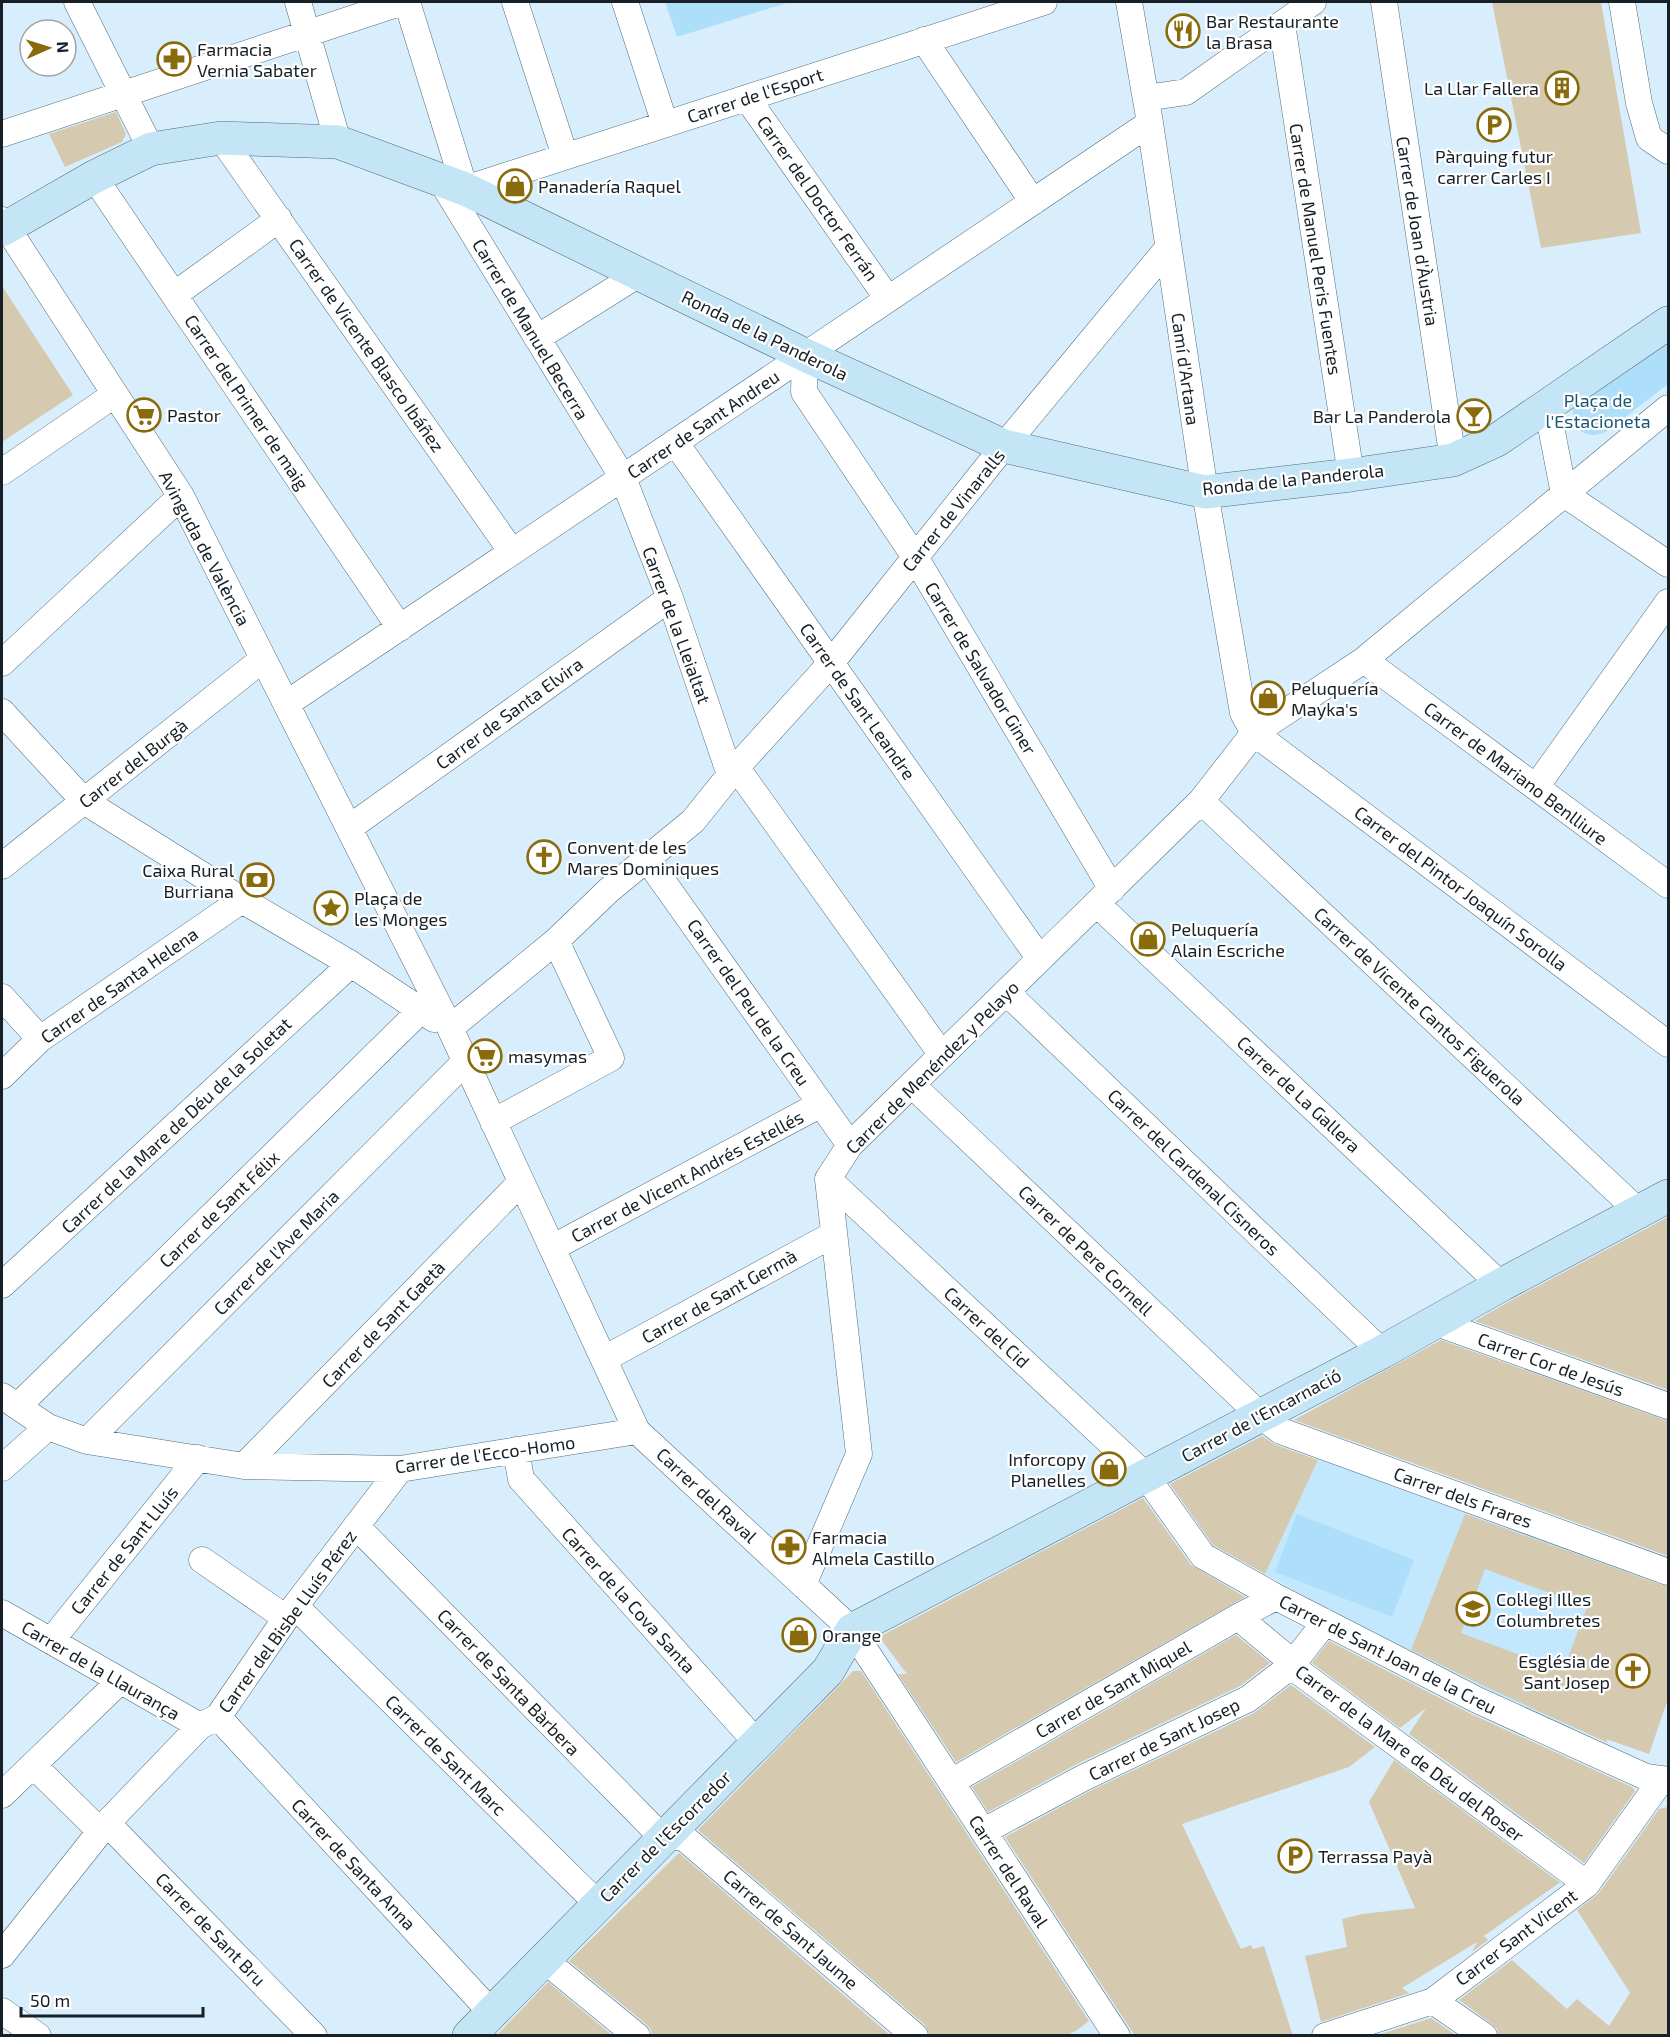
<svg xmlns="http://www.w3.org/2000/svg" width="1670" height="2037" font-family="'Exo 2',sans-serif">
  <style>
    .built { fill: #c3e7fc }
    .green { fill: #aedffa }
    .building { fill: #d5cab0; fill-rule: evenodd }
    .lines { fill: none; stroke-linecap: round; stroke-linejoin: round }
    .street-casing { stroke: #536c7a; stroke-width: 27 }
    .secondary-casing { stroke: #536c7a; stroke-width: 34 }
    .street { stroke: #fff; stroke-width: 26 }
    .secondary { stroke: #c4e5f5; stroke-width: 33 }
    .labels { text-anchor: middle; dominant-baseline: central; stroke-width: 4.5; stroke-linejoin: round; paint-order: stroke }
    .poi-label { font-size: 18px; fill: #162026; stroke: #fff; text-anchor: start }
    .street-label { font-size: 18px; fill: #162026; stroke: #fff }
    .park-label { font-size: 18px; fill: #1d556f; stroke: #fff }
  </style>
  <rect width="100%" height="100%" fill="#d8eefc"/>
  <!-- built -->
  <path class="built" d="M1321,1453L1633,1568L1578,1730L1547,1720L1398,1650L1265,1574Z"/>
  <!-- green -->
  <path class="green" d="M665,2H790L677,37Z
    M1668,338V384L1609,430C1588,442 1571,431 1573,407Z
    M1297,1514L1414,1560L1392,1617L1275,1572Z"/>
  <!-- building -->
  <path class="building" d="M1492,2H1601L1641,233L1541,248Z
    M116,112L126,134L122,142L65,167L49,134Z
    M2,286L73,395L2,442Z
    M1668,1217V1390L1475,1321L1510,1301Z
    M1441,1340L1668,1421V1556L1294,1420Z
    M1262,1436L1276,1445L1318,1460L1265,1574L1213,1545L1170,1484Z
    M1143,1498L1191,1565L1245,1597L956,1762L898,1674H907L879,1637Z
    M1465,1514L1668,1587V1699L1649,1754L1606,1739L1608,1743L1484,1686L1411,1650ZM1485,1569L1587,1607L1563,1671L1461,1633Z
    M1236,1635L1270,1663L1240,1686L1077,1764L988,1812L972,1787Z
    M1329,1641L1471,1714L1632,1787L1635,1791L1584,1863L1409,1734L1426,1708L1400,1728L1312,1663Z
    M853,1671H861L1089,2021L1077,2030L1065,2036H930L925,2025L698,1830Z
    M1291,1685L1375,1747L1349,1767L1182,1824L1241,1949L1251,1945L1253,1949L1264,1946L1293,2036H1135L1005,1837L1090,1791L1254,1713Z
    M1394,1760L1562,1884L1559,1883L1484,1936L1488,1940L1472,1952L1477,1942L1402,1988L1409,1993L1321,2022L1305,1956L1347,1947L1342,1919L1362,1914L1415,1908L1369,1802Z
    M1668,1807V2036H1499L1497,2029L1492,2024L1459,2000L1512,1960L1567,2009L1577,1999L1609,2026L1630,1993L1577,1910L1599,1893L1659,1809Z
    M679,1853L891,2036H652L651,2030L646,2024L569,1961Z
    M548,1982L613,2036H496Z
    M1431,2018L1457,2036H1375Z"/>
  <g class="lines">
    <defs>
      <path id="street" d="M77,2L151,149
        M298,2L338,142
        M407,2L465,189L1044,2
        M515,2L565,156
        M625,2L665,124
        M1129,2L1150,123L1205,492L1243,713L1254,733L1668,1044
        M1384,2L1453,460
        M1622,2L1639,103L1649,138L1668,151
        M1282,24L1351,475
        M924,40L1033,202
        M747,98L888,299
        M1146,98L1186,92L1313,2
        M2,134L403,2
        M221,138L512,552
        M94,177L400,628
        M440,179L623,478L670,598L727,766L741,774L942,1055
        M2,220L181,496L450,1028L637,1431L852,1630L1117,2036
        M174,295L279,219
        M537,338L639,274
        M805,355L804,392L915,557L1112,889
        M1547,406L1564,494
        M675,442L1040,959
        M2,472L114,395
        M1564,494L1668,564
        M1364,660L1668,885
        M2,663L181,496
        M286,704L1150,123
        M2,712L84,801L242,900L351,964L434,1019
        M1536,787L1668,602
        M1201,801L1638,1211
        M349,828L670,598
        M647,859L850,1145
        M2,866L263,659
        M1097,904L1501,1285
        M1006,992L1382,1352
        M2,997L40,1039
        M450,1028L556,941L609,890L693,821L734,770L831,663L1004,446L1168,248
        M2,1076L40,1039L242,900
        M912,1085L1261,1416L1281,1431L1668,1572
        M493,1122L611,1058L556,941
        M828,1179L1146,1476L1203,1556L1276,1597L1477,1700L1646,1777L1668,1780
        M552,1248L821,1104
        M2,1285L351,964
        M1434,1322L1668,1406
        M604,1359L834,1234
        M2,1396L48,1427L87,1441L244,1466L400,1469L637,1431
        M18,1406L420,1011
        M87,1441L465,1062
        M516,1450L521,1479L757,1743
        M244,1466L521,1182
        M2,1468L48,1427
        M356,1526L663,1838L682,1836L915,2036
        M202,1560L286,1618
        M803,1585L859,1454L828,1179L850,1145L1201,801L1254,733L1364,660L1668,408
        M295,1606L598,1904
        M2,1613L200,1726
        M1238,1617L1286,1657L1291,1666L1587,1884
        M51,1641L198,1458
        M218,1717L491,2012
        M33,1765L100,1831
        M951,1782L1238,1617L1276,1597
        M2,1795L120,1681
        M107,1823L314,2036
        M984,1831L1083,1778L1248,1699L1291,1666L1319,1630L1323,1621
        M2,1955L107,1823L200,1726L218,1717L286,1618L400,1469
        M543,1959L637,2036
        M1433,2001L1484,2036
        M2,2011L38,2036
        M1325,2036L1433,2001L1587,1884L1662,1779"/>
      <path id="secondary" d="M2,230L94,177L151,149L221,138L338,142L465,189L805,355L1004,446L1205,492L1351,475L1453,460L1497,440L1668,323
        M469,2036L828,1671L852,1630L1382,1352L1501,1285L1668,1196"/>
    </defs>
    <!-- street casing -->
    <use href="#street" class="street-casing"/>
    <!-- secondary casing -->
    <use href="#secondary" class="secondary-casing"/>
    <!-- street -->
    <use href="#street" class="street"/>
    <!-- secondary -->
    <use href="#secondary" class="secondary"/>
  </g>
  <!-- icons -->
  <defs>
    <symbol id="restaurant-ring" viewBox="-11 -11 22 22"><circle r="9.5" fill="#fff" stroke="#8a6b0b" stroke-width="1.5"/><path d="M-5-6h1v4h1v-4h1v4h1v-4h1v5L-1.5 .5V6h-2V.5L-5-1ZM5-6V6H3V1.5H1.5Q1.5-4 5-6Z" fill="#8a6b0b"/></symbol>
    <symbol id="pharmacy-ring" viewBox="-11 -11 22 22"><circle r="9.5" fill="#fff" stroke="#8a6b0b" stroke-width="1.5"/><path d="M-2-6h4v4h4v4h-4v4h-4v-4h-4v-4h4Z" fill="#8a6b0b"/></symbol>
    <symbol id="building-ring" viewBox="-11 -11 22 22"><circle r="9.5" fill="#fff" stroke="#8a6b0b" stroke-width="1.5"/><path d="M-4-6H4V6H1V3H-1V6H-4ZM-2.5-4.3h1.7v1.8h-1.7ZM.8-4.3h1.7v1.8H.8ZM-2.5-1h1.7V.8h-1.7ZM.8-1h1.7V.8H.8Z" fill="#8a6b0b"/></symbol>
    <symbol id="parking-ring" viewBox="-11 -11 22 22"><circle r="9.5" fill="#fff" stroke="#8a6b0b" stroke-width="1.5"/><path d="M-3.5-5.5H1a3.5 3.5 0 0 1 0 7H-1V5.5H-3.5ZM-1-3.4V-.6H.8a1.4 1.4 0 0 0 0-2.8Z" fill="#8a6b0b"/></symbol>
    <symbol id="shop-ring" viewBox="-11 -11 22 22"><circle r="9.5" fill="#fff" stroke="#8a6b0b" stroke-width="1.5"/><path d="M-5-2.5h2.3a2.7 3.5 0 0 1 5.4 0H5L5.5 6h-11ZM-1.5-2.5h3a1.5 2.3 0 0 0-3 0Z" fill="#8a6b0b"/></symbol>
    <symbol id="supermarket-ring" viewBox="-11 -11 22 22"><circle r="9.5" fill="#fff" stroke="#8a6b0b" stroke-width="1.5"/><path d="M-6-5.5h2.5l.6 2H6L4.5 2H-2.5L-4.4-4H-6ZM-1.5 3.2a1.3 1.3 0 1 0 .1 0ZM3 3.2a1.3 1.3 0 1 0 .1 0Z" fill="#8a6b0b"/></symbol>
    <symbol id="bar-ring" viewBox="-11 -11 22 22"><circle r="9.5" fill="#fff" stroke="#8a6b0b" stroke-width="1.5"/><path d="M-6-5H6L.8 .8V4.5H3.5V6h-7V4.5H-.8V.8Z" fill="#8a6b0b"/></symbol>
    <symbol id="church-ring" viewBox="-11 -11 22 22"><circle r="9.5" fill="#fff" stroke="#8a6b0b" stroke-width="1.5"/><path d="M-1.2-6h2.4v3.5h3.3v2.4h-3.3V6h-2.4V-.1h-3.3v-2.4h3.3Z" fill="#8a6b0b"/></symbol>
    <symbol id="bank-ring" viewBox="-11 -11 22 22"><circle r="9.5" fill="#fff" stroke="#8a6b0b" stroke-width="1.5"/><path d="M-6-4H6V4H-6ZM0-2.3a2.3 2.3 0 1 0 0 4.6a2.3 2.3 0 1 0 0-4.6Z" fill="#8a6b0b"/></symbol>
    <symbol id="sight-ring" viewBox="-11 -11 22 22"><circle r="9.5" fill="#fff" stroke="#8a6b0b" stroke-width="1.5"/><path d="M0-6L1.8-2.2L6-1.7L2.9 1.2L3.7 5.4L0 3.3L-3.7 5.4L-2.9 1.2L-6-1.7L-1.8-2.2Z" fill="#8a6b0b"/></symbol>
    <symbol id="school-ring" viewBox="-11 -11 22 22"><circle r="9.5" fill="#fff" stroke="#8a6b0b" stroke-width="1.5"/><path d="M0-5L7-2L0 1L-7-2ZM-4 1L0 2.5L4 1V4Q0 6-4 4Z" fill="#8a6b0b"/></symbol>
  </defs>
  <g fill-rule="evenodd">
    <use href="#restaurant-ring" x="1164" y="12" width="38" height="38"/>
    <use href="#pharmacy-ring" x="155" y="40" width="38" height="38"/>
    <use href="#building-ring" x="1543" y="69" width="38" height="38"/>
    <use href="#parking-ring" x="1475" y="106" width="38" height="38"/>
    <use href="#shop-ring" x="496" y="167" width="38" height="38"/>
    <use href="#supermarket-ring" x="125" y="396" width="38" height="38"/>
    <use href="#bar-ring" x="1455" y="397" width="38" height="38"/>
    <use href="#shop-ring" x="1249" y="679" width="38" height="38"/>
    <use href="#church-ring" x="525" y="838" width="38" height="38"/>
    <use href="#bank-ring" x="238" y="861" width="38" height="38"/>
    <use href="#sight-ring" x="312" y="889" width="38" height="38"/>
    <use href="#shop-ring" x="1129" y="920" width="38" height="38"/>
    <use href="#supermarket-ring" x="466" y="1037" width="38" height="38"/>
    <use href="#shop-ring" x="1090" y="1450" width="38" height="38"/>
    <use href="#pharmacy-ring" x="770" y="1528" width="38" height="38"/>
    <use href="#school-ring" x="1454" y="1590" width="38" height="38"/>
    <use href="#shop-ring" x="780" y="1616" width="38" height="38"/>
    <use href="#church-ring" x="1614" y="1652" width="38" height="38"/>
    <use href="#parking-ring" x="1276" y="1837" width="38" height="38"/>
  </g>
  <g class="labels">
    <!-- poi labels -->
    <g class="poi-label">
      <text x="1206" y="21">Bar Restaurante<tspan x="1206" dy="21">la Brasa</tspan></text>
      <text x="197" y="49">Farmacia<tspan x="197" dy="21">Vernia Sabater</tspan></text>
      <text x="1539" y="88" text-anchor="end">La Llar Fallera</text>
      <text x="1494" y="156" text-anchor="middle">Pàrquing futur<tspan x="1494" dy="21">carrer Carles I</tspan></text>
      <text x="538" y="186">Panadería Raquel</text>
      <text x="167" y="415">Pastor</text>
      <text x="1451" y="416" text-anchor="end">Bar La Panderola</text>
      <text x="1291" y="688">Peluquería<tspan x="1291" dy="21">Mayka's</tspan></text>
      <text x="567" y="847">Convent de les<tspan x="567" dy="21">Mares Dominiques</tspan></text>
      <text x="234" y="870" text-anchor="end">Caixa Rural<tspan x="234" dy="21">Burriana</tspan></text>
      <text x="354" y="898">Plaça de<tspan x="354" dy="21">les Monges</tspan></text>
      <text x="1171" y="929">Peluquería<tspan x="1171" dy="21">Alain Escriche</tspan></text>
      <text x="508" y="1056">masymas</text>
      <text x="1086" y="1459" text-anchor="end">Inforcopy<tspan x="1086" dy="21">Planelles</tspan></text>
      <text x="812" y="1537">Farmacia<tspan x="812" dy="21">Almela Castillo</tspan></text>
      <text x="1496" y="1599">Col·legi Illes<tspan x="1496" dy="21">Columbretes</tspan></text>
      <text x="822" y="1635">Orange</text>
      <text x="1610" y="1661" text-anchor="end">Església de<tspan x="1610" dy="21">Sant Josep</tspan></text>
      <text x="1318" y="1856">Terrassa Payà</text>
    </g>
    <!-- street labels -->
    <g class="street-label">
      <text transform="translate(755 95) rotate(-18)">Carrer de l'Esport</text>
      <text transform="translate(818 198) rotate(55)">Carrer del Doctor Ferrán</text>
      <text transform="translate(1418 231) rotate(81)">Carrer de Joan d'Àustria</text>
      <text transform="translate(1316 249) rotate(81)">Carrer de Manuel Peris Fuentes</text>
      <text transform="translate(531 329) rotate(59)">Carrer de Manuel Becerra</text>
      <text transform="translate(765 335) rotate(26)">Ronda de la Panderola</text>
      <text transform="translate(367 345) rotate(55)">Carrer de Vicente Blasco Ibáñez</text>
      <text transform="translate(1186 369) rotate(82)">Camí d'Artana</text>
      <text transform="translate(247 402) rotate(56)">Carrer del Primer de maig</text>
      <text transform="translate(703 424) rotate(-34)">Carrer de Sant Andreu</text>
      <text transform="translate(1293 479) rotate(-6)">Ronda de la Panderola</text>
      <text transform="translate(953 510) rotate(-51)">Carrer de Vinaralls</text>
      <text transform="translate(205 548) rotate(62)">Avinguda de València</text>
      <text transform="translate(677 625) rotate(70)">Carrer de la Lleialtat</text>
      <text transform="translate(981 668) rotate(59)">Carrer de Salvador Giner</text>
      <text transform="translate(858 701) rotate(55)">Carrer de Sant Leandre</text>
      <text transform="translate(509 713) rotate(-36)">Carrer de Santa Elvira</text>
      <text transform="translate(133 763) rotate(-38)">Carrer del Burgà</text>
      <text transform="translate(1516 773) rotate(37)">Carrer de Mariano Benlliure</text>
      <text transform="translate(1461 888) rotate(37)">Carrer del Pintor Joaquín Sorolla</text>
      <text transform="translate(119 985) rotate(-35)">Carrer de Santa Helena</text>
      <text transform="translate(749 1002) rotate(55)">Carrer del Peu de la Creu</text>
      <text transform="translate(1420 1006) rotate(43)">Carrer de Vicente Cantos Figuerola</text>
      <text transform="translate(932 1067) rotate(-45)">Carrer de Menéndez y Pelayo</text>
      <text transform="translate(1299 1094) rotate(43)">Carrer de La Gallera</text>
      <text transform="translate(176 1125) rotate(-43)">Carrer de la Mare de Déu de la Soletat</text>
      <text transform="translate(1194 1172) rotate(44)">Carrer del Cardenal Cisneros</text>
      <text transform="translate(687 1176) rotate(-28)">Carrer de Vicent Andrés Estellés</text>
      <text transform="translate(219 1209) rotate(-44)">Carrer de Sant Félix</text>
      <text transform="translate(1086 1250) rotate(44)">Carrer de Pere Cornell</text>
      <text transform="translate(276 1252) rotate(-45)">Carrer de l'Ave Maria</text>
      <text transform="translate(719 1296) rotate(-29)">Carrer de Sant Germà</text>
      <text transform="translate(383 1324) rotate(-46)">Carrer de Sant Gaetà</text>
      <text transform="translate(987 1327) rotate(43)">Carrer del Cid</text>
      <text transform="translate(1551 1364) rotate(20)">Carrer Cor de Jesús</text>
      <text transform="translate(1261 1415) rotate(-28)">Carrer de l'Encarnació</text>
      <text transform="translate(485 1454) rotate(-8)">Carrer de l'Ecco-Homo</text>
      <text transform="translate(707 1495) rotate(43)">Carrer del Raval</text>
      <text transform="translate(1463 1497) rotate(20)">Carrer dels Frares</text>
      <text transform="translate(124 1550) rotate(-51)">Carrer de Sant Lluís</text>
      <text transform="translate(629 1600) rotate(48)">Carrer de la Cova Santa</text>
      <text transform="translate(287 1621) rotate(-54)">Carrer del Bisbe Lluís Pérez</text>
      <text transform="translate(1388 1654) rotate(27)">Carrer de Sant Joan de la Creu</text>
      <text transform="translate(101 1670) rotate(30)">Carrer de la Llaurança</text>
      <text transform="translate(509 1682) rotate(46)">Carrer de Santa Bàrbera</text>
      <text transform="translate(1113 1689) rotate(-30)">Carrer de Sant Miquel</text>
      <text transform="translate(1164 1739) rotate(-26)">Carrer de Sant Josep</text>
      <text transform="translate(1410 1753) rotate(37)">Carrer de la Mare de Déu del Roser</text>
      <text transform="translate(446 1755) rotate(45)">Carrer de Sant Marc</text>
      <text transform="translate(665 1836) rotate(-45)">Carrer de l'Escorredor</text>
      <text transform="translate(354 1864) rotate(47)">Carrer de Santa Anna</text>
      <text transform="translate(1009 1871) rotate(57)">Carrer del Raval</text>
      <text transform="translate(211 1929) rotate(46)">Carrer de Sant Bru</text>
      <text transform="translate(791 1929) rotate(41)">Carrer de Sant Jaume</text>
      <text transform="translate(1516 1937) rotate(-37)">Carrer Sant Vicent</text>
    </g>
    <!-- park labels -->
    <g class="park-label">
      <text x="1598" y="400">Plaça de<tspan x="1598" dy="21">l'Estacioneta</tspan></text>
    </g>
  </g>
  <!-- border -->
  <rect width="1670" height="2037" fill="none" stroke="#162026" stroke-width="6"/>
  <!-- north arrow -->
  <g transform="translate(48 48) rotate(87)"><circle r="28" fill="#ffffff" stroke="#a2a6a8" stroke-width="1.5"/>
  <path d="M0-4.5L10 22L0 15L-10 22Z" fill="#8a6b0b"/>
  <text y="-9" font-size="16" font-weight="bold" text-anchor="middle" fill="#162026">N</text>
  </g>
  <!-- scale -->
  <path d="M21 2007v9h182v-9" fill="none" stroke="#162026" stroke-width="3"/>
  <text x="30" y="2007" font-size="18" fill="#162026" stroke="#ffffff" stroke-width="4.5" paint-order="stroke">50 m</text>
</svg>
